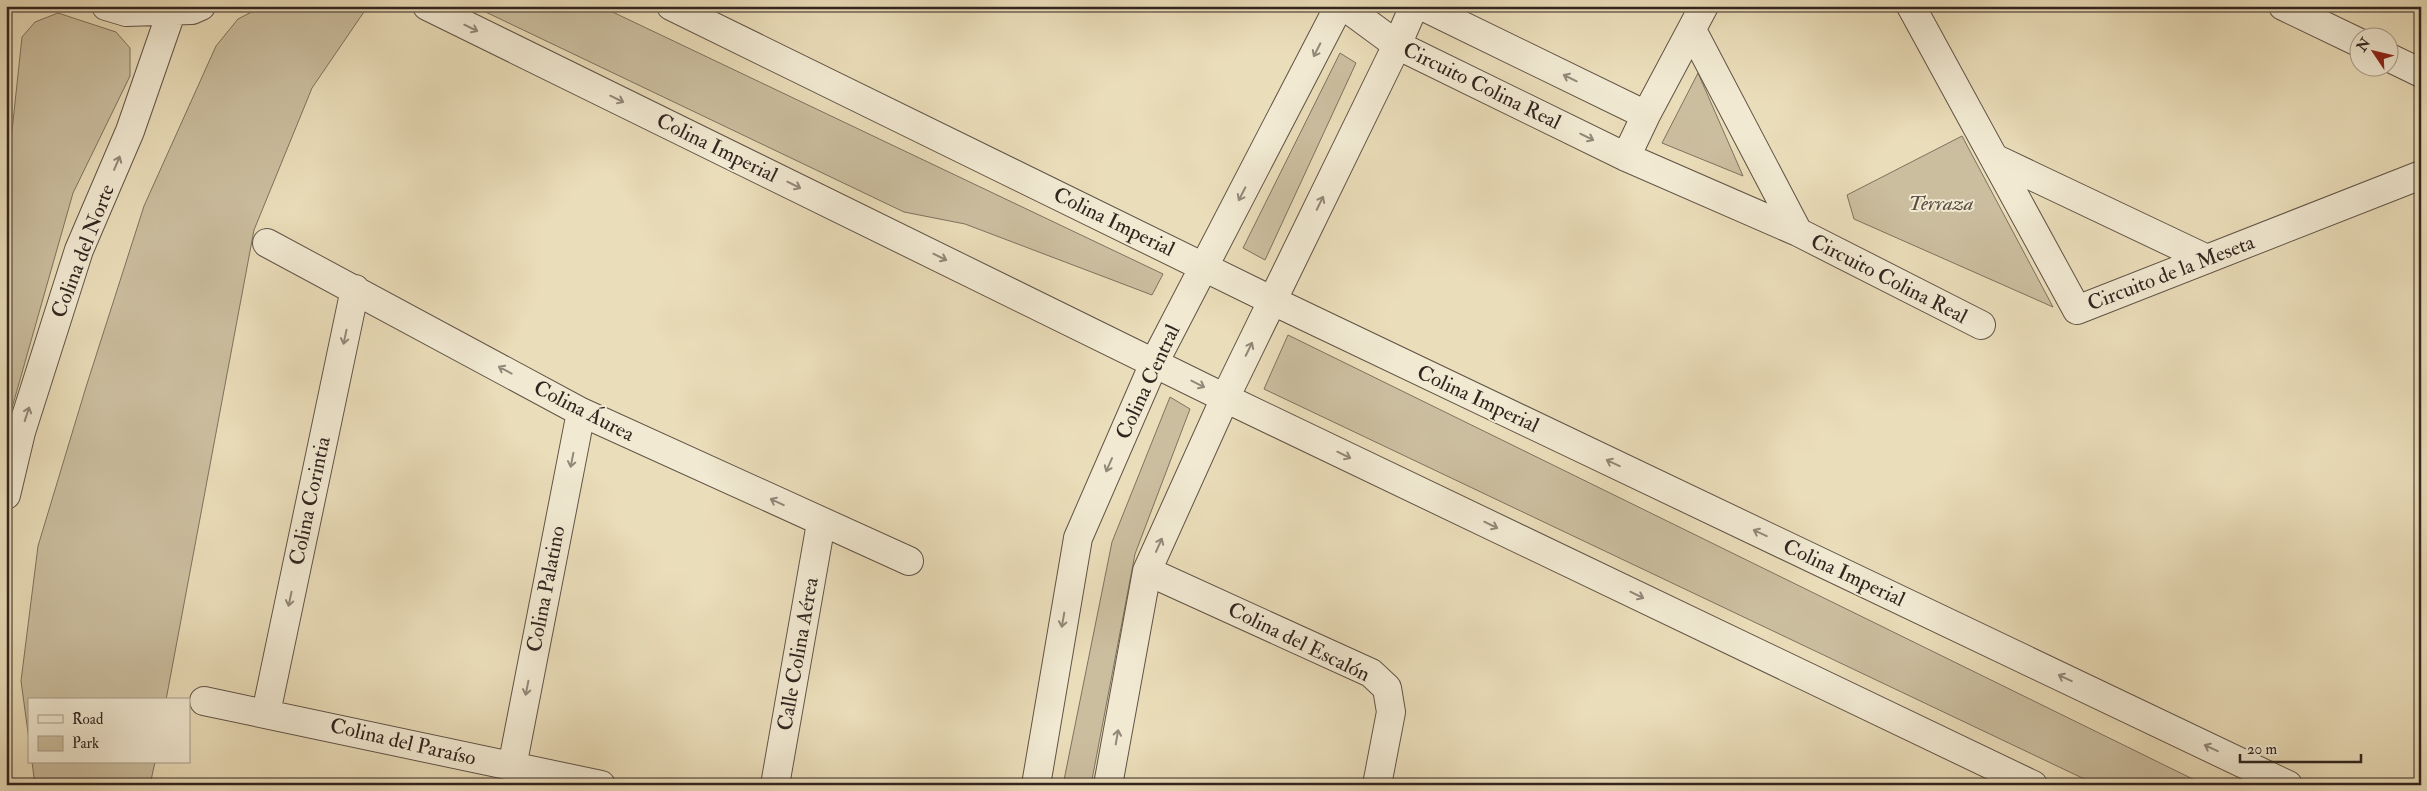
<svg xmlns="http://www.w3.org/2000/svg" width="2427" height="791" font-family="'IM FELL Double Pica',serif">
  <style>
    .green { fill: #cbbe9f; stroke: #7e725f }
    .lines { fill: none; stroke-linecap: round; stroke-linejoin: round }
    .minor-casing { stroke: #605346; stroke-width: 30 }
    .minor { stroke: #f1e9d2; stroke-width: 28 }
    .oneway { stroke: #928778 }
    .labels { text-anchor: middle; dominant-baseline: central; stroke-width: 4; stroke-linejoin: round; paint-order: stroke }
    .street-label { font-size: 21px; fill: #32251f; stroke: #f1e9d2 }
    .park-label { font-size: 21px; font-style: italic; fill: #584b3f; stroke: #f1e9d2 }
  </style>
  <rect width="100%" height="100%" fill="#eaddb9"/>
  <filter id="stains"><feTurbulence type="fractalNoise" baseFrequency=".004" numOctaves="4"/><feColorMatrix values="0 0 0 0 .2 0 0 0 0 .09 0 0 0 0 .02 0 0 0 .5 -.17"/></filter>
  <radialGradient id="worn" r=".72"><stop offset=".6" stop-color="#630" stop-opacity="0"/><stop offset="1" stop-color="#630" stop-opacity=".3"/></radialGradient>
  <!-- green -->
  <path class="green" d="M263,6H368L312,88L254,230L166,700H29V740L21,681L38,546L86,387L144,206L216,46L238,19Z
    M473,6H600L1163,274L1152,295L965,224L904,212Z
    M58,13L116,32L130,48V76L73,193L6,429V187L22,37L35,22Z
    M1340,53L1356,63L1265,260L1243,248Z
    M1698,73L1743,176L1662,143Z
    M1962,136L2053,307L1854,219L1847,195Z
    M1288,335L2205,785H2097L1264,389Z
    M1170,397L1190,409L1135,554L1091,785H1063L1112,542Z
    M32,762H155L150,785H35Z"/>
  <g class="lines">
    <defs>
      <path id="minor" d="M106,6L126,12L192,10L201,6
        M427,6L1225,398L2033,785
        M671,6L1273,301L2288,785
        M1344,6L1397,45L1626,157L1798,232L1981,325
        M1422,6L1646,115
        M1911,6L2077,310L2421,175
        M2283,6L2360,43
        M1692,30L1798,232
        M2390,58L2421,73
        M1626,157L1646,115L1704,6
        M1994,158L2207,259
        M267,243L581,412L909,561
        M6,495L21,432L79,250L130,131L172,10
        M1147,571L1371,673L1387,688L1391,712L1377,785
        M204,701L601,785
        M266,713L355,289
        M512,767L581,412
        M775,785L821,523
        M1036,785L1078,538L1155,361L1339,6
        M1108,785L1147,571L1225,398L1397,45L1414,6"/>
    </defs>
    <!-- minor casing -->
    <use href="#minor" class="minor-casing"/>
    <!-- minor -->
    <use href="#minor" class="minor"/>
  </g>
  <!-- one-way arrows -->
  <defs><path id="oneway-shaft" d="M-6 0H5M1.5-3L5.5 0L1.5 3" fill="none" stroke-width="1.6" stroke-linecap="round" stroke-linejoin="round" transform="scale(1.25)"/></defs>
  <g class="oneway">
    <use href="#oneway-shaft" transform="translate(471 28) rotate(26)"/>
    <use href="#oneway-shaft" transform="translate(1317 50) rotate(117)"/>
    <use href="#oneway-shaft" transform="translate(1570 78) rotate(-154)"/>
    <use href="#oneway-shaft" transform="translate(617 99) rotate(26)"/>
    <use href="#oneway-shaft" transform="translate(1587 137) rotate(26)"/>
    <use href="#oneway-shaft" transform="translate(117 163) rotate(-67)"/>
    <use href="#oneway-shaft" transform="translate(794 185) rotate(26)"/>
    <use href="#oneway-shaft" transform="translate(1242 194) rotate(117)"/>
    <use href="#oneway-shaft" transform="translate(1320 203) rotate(-64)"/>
    <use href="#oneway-shaft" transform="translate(940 257) rotate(26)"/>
    <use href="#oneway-shaft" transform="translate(345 337) rotate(102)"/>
    <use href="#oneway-shaft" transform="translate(1249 349) rotate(-64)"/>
    <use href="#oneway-shaft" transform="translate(505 370) rotate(-152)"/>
    <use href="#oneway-shaft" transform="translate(1198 384) rotate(27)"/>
    <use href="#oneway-shaft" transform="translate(27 414) rotate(-72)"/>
    <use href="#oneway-shaft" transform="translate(1344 455) rotate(26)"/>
    <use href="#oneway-shaft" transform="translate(572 460) rotate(101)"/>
    <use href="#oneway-shaft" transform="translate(1613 463) rotate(-155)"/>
    <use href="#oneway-shaft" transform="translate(1109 465) rotate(114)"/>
    <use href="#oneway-shaft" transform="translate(777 502) rotate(-155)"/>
    <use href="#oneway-shaft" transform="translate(1491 525) rotate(26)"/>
    <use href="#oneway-shaft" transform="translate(1760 533) rotate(-155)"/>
    <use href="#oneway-shaft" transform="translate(1159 545) rotate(-66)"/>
    <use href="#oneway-shaft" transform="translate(1637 595) rotate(26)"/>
    <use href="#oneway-shaft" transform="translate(290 599) rotate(102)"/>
    <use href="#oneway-shaft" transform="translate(1063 620) rotate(100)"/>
    <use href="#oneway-shaft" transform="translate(2065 678) rotate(-155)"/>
    <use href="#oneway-shaft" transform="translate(527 688) rotate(101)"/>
    <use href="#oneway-shaft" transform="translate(1117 737) rotate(-80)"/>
    <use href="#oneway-shaft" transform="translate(2211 748) rotate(-155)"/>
  </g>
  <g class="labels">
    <!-- street labels -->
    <g class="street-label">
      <text transform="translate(1482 86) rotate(26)">Circuito Colina Real</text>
      <text transform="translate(717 148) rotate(26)">Colina Imperial</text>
      <text transform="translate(1114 222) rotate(26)">Colina Imperial</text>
      <text transform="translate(83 251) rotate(-69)">Colina del Norte</text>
      <text transform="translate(2171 273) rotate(-21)">Circuito de la Meseta</text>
      <text transform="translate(1889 279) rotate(27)">Circuito Colina Real</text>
      <text transform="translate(1148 382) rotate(-65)">Colina Central</text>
      <text transform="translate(1478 399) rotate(25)">Colina Imperial</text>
      <text transform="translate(584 411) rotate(27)">Colina Áurea</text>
      <text transform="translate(310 501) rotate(-78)">Colina Corintia</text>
      <text transform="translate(1844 573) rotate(25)">Colina Imperial</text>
      <text transform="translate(546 589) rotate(-79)">Colina Palatino</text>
      <text transform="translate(1299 642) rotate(26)">Colina del Escalón</text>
      <text transform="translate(798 654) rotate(-80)">Calle Colina Aérea</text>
      <text transform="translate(403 742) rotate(13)">Colina del Paraíso</text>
    </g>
    <!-- park labels -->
    <g class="park-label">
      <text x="1941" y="203">Terraza</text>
    </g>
  </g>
  <!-- margin -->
  <rect width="2427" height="791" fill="none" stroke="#eaddb9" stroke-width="25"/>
  <rect x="8" y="8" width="2412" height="776" fill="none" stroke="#32251f" stroke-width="2.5"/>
  <rect x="12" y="12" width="2402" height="766" fill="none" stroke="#32251f"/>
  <!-- legend -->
  <rect x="28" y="698" width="162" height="65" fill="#f1e9d2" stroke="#a59b8a"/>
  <rect x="38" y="715" width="25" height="8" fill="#f1e9d2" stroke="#a59b8a"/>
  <text x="72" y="724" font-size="15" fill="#32251f">Road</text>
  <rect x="38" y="736" width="25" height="15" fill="#cbbe9f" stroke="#a59b8a"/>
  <text x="72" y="748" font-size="15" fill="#32251f">Park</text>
  <!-- north arrow -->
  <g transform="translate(2374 52) rotate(305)"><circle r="24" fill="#f1e9d2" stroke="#a59b8a"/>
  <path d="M0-4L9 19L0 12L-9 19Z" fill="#8f2418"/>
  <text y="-8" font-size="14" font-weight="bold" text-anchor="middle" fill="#32251f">N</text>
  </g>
  <!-- scale -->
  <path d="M2240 754v8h121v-8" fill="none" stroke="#32251f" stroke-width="2.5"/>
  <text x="2247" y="754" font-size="15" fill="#32251f" stroke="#f1e9d2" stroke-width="4" paint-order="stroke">20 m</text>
  <rect width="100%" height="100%" filter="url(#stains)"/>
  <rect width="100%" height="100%" fill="url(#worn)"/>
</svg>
